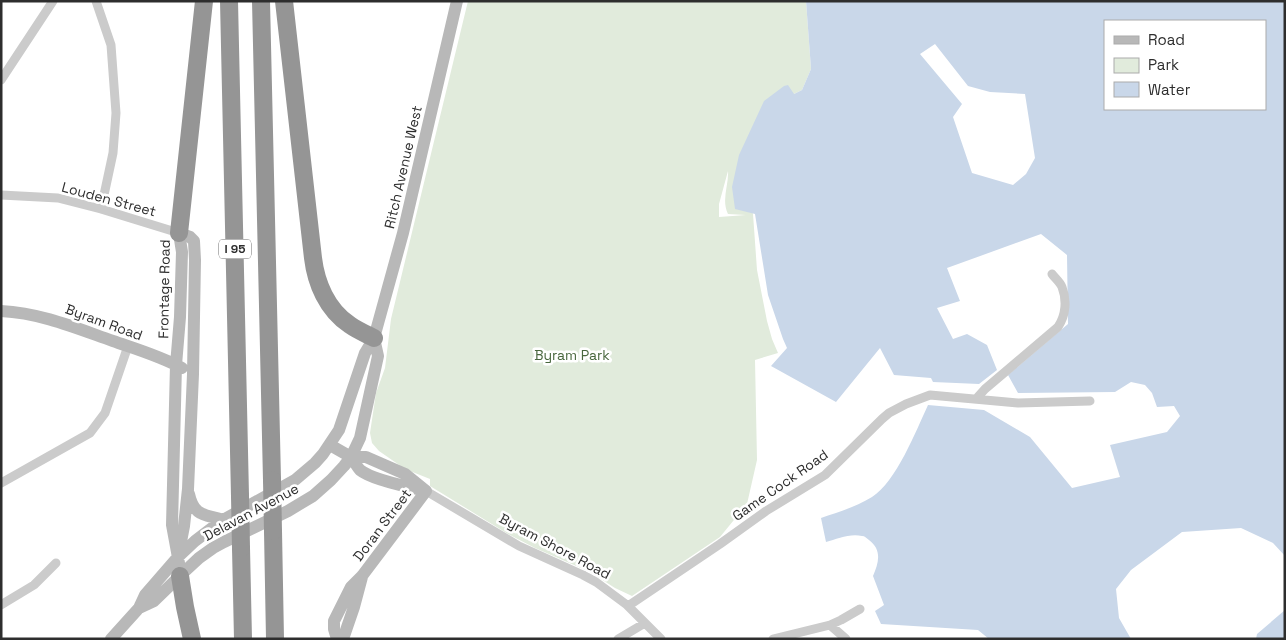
<svg xmlns="http://www.w3.org/2000/svg" width="1286" height="640" font-family="'Space Grotesk',sans-serif">
  <style>
    .green { fill: #e1ebdc; fill-rule: evenodd }
    .water { fill: #c9d7e9; fill-rule: evenodd }
    .lines { fill: none; stroke-linecap: round; stroke-linejoin: round }
    .street { stroke: #cbcbcb; stroke-width: 9 }
    .secondary { stroke: #b8b8b8; stroke-width: 12 }
    .highway { stroke: #959595; stroke-width: 18 }
    .highway-bridge { stroke: #959595; stroke-width: 18 }
    .labels { text-anchor: middle; dominant-baseline: central; stroke-width: 5; stroke-linejoin: round; paint-order: stroke }
    .shield { fill: #fff; stroke: #6d6d6d; stroke-width: 1 }
    .shield-label { font-size: 12px; font-weight: bold; fill: #2e2e2e }
    .street-label { font-size: 14px; fill: #2e2e2e; stroke: #fff }
    .park-label { font-size: 14px; fill: #49673e; stroke: #fff }
  </style>
  <rect width="100%" height="100%" fill="#fff"/>
  <!-- green -->
  <path class="green" d="M468,1H806L811,69L802,90L794,94L796,105L872,1L745,181L753,214L757,270L767,321L772,339L778,353L755,360L757,460L747,504L720,537L632,596L615,588L590,572L535,548L508,534L430,486V479L405,469L379,451L372,443L370,433L376,393L385,368L391,319ZM728,171C729,184 721,200 728,214L746,215L719,217V204Z"/>
  <!-- water -->
  <path class="water" d="M806,1H1285V556L1273,543L1241,528L1182,532L1131,570L1116,589L1119,618L1131,639H989L978,630L881,624L875,611L884,605L873,576C879,562 882,550 869,540C866,538 865,536 862,536C850,533 837,539 826,542L821,518C838,512 856,507 872,497C896,482 916,431 928,405L984,410L1030,437L1072,488L1120,477L1110,445L1167,432L1180,416L1174,406L1157,407L1152,393L1145,385L1131,382L1115,392L1018,393L1008,375L1068,324L1067,255L1041,234L947,268L960,301L937,308L953,339L967,334L987,345L997,370L979,384L933,382L931,378L894,375L880,348L836,402L771,366L787,348L783,339L768,295L755,214L735,209L732,187L739,155L764,101L784,86L788,85L794,94L802,90L811,69ZM1105,21H1265V109H1105ZM935,44L968,86L990,92L1025,94L1035,158L1026,174L1013,185L972,173L953,117L962,104L920,54Z
    M1285,610V639H1256L1257,634Z"/>
  <g class="lines">
    <!-- street -->
    <path class="street" d="M96,1L111,45L116,113L113,153L101,209
      M1,80L53,1
      M1,195L58,198L101,209L179,233
      M976,399L985,389L1058,327C1066,315 1067,300 1062,287C1060,282 1055,278 1052,274
      M1,483L90,433L105,413L128,346
      M426,491L519,546L583,575L596,582L627,605L661,639
      M1,605L34,585L56,563
      M628,606L720,544L766,511L825,475L882,419L889,413L906,404L930,395L1018,403L1090,401
      M830,625L846,639
      M618,639L645,623
      M773,639L830,625L841,620L860,609"/>
    <!-- secondary -->
    <path class="secondary" d="M1,311C41,313 76,328 113,341C136,349 160,356 182,368
      M330,445L351,457H366L405,474L426,491
      M351,457C354,461 357,467 360,470C371,479 408,487 423,490
      M189,494C194,517 205,514 223,520
      M178,557L184,526L188,489L193,374L195,260L194,241L190,237L179,233L182,252L180,317L176,365L172,525L179,563
      M139,608L154,601L184,572L199,558L213,548L224,542L288,511L313,496L331,480L344,466L351,457L360,438L378,356L374,338
      M111,639L139,608L145,595L178,557L195,541L212,528L223,520L295,480L315,463L323,454L339,430L365,353L374,338L403,233L457,1
      M337,639L334,629V621L351,587L362,576L426,491
      M343,639L354,607L362,577"/>
    <!-- highway -->
    <path class="highway" d="M229,1L240,496
      M261,1L272,480
      M284,1L313,258C316,283 327,310 350,325C357,330 366,334 374,338
      M179,233L204,1
      M273,531L275,639
      M241,548L243,639
      M180,576L185,607L192,639"/>
    <!-- highway-bridge -->
    <path class="highway-bridge" d="M272,480L273,531
      M240,496L241,548"/>
  </g>
  <g class="labels">
    <!-- shield labels -->
    <rect class="shield" x="219" y="239.5" width="32" height="19" rx="4"/>
    <g class="shield-label">
      <text x="235" y="249">I 95</text>
    </g>
    <!-- street labels -->
    <g class="street-label">
      <text transform="translate(403 167) rotate(-77)">Ritch Avenue West</text>
      <text transform="translate(109 199) rotate(15)">Louden Street</text>
      <text transform="translate(164 289) rotate(-89)">Frontage Road</text>
      <text transform="translate(104 322) rotate(20)">Byram Road</text>
      <text transform="translate(780 485) rotate(-35)">Game Cock Road</text>
      <text transform="translate(251 512) rotate(-28)">Delavan Avenue</text>
      <text transform="translate(382 525) rotate(-53)">Doran Street</text>
      <text transform="translate(555 546) rotate(28)">Byram Shore Road</text>
    </g>
    <!-- park labels -->
    <g class="park-label">
      <text x="572" y="355">Byram Park</text>
    </g>
  </g>
  <!-- border -->
  <rect width="1286" height="640" fill="none" stroke="#2e2e2e" stroke-width="5"/>
  <!-- legend -->
  <rect x="1104" y="20" width="162" height="90" fill="#ffffff" stroke="#ababab"/>
  <rect x="1114" y="36" width="25" height="8" fill="#b8b8b8" stroke="#ababab"/>
  <text x="1148" y="45" font-size="15" fill="#2e2e2e">Road</text>
  <rect x="1114" y="58" width="25" height="15" fill="#e1ebdc" stroke="#ababab"/>
  <text x="1148" y="70" font-size="15" fill="#2e2e2e">Park</text>
  <rect x="1114" y="82" width="25" height="15" fill="#c9d7e9" stroke="#ababab"/>
  <text x="1148" y="95" font-size="15" fill="#2e2e2e">Water</text>
</svg>
